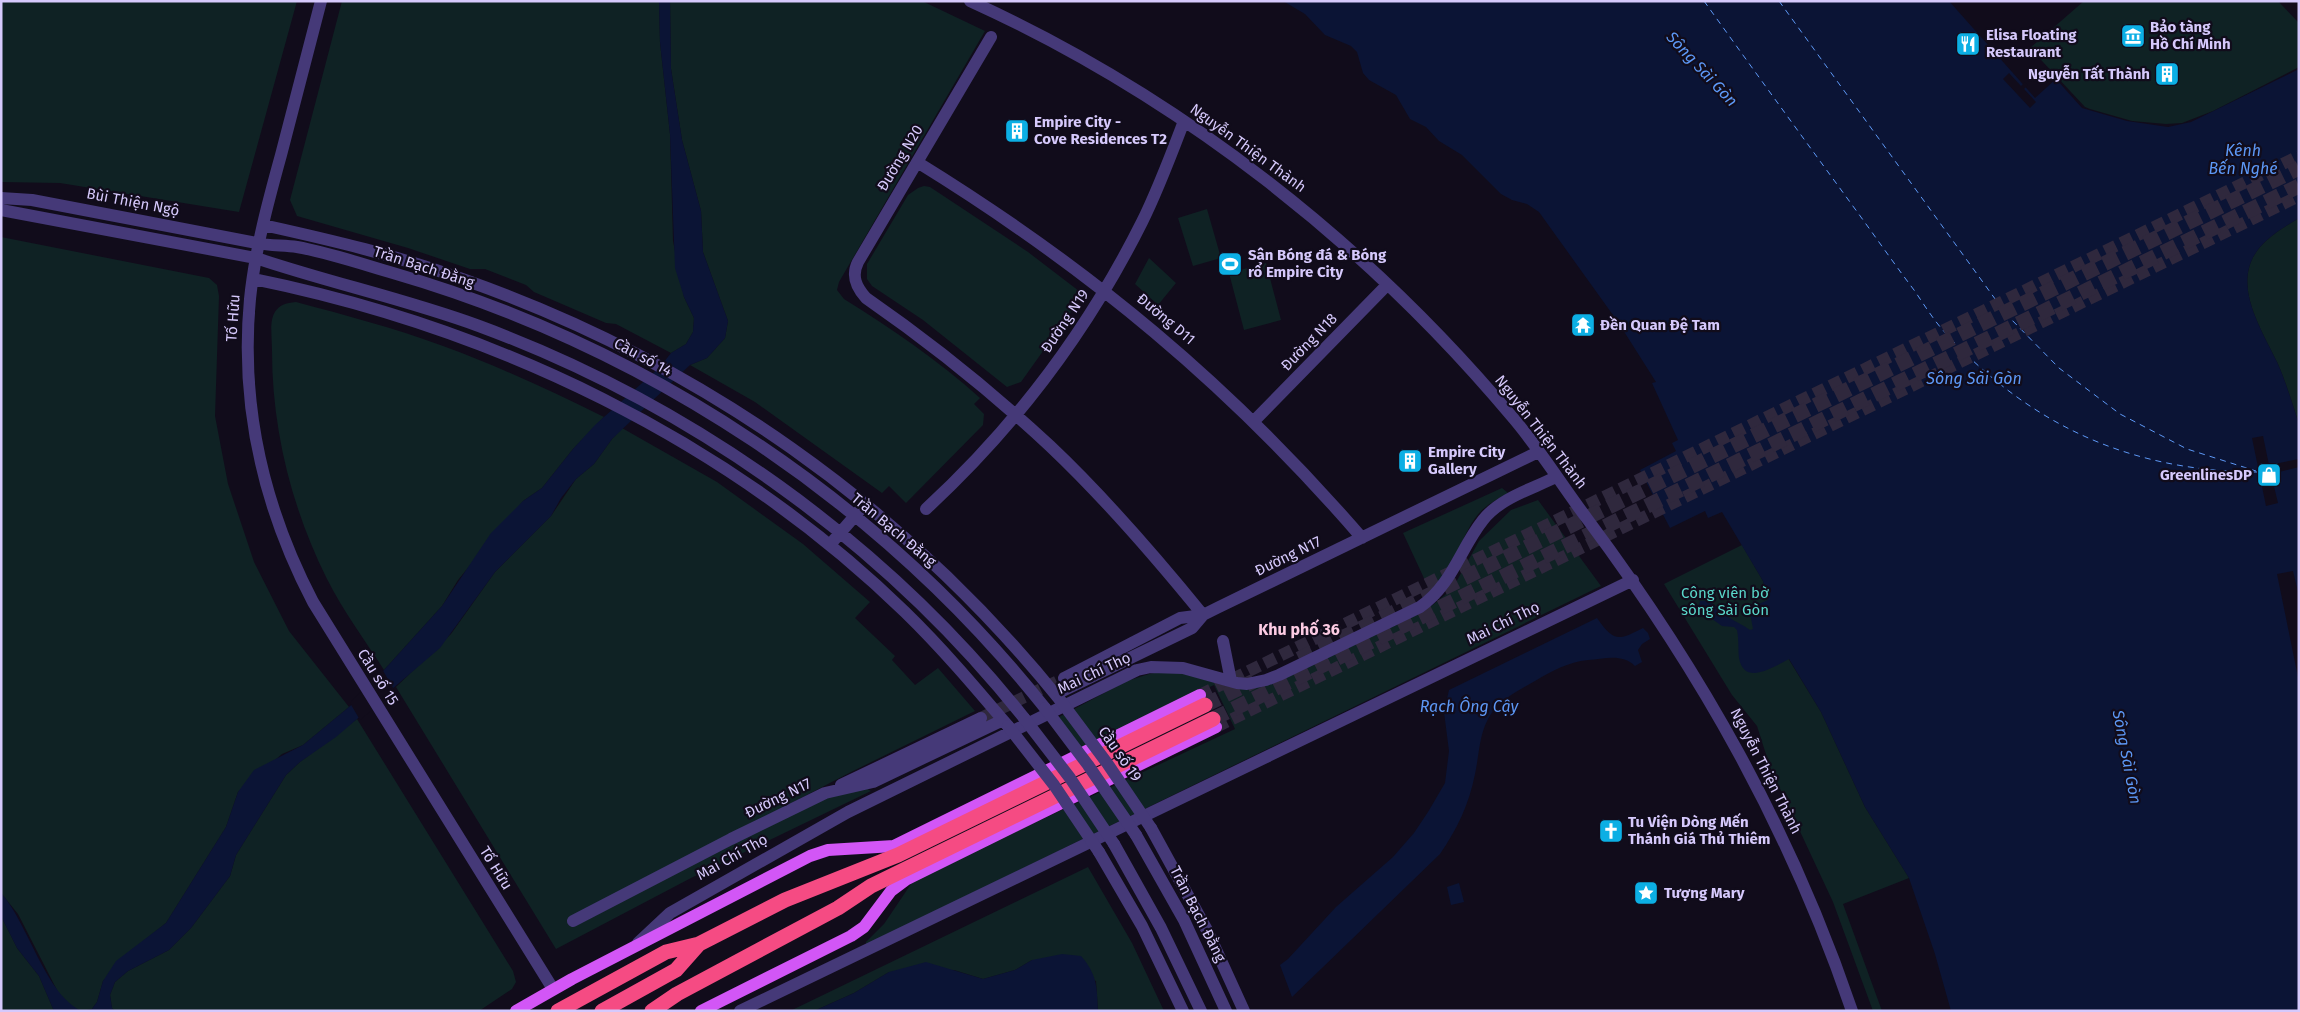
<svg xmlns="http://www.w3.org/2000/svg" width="2300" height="1012" font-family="'Fira Sans',sans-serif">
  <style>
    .green { fill: #0f2224 }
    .water { fill: #0b1435 }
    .pier { fill: #110c1b }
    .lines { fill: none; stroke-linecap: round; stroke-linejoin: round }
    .ferry { stroke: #5d98f6; stroke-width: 1; stroke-dasharray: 6 5; stroke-linecap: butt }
    .minor-tunnel { stroke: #2f283d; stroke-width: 12; stroke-dasharray: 12 6; stroke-linecap: butt }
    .major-tunnel { stroke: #2f283d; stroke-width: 12; stroke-dasharray: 12 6; stroke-linecap: butt }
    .highway-tunnel { stroke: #2f283d; stroke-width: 15; stroke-dasharray: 15 8; stroke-linecap: butt }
    .minor { stroke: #453978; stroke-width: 12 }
    .major { stroke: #d256f6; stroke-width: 12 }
    .highway { stroke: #f54b83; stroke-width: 15 }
    .minor-bridge { stroke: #453978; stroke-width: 12 }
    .labels { text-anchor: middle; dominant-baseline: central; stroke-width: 4.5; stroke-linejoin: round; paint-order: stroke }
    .poi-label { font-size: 15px; font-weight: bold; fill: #d6c9fc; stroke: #110c1b; text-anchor: start }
    .street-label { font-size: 15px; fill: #d6c9fc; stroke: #110c1b }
    .park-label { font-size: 15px; fill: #5ad7ca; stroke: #110c1b }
    .water-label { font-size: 16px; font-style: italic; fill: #5d98f6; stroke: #110c1b }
    .neighbourhood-label { font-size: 16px; font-weight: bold; fill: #fccbe3; stroke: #110c1b }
  </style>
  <rect width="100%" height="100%" fill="#110c1b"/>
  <!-- green -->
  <path class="green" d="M1,1H297L239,212L60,183L1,182Z
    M342,1H659L660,42L670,134L673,241L684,297L694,318L693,332L686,344L671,353L616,324L606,323L534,292L526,285L485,269H470L408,248L297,216L290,200Z
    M670,1H922L985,31L839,282L837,290L844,299C892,329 938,360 980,398L974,404L984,414L983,425L906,503L889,486L882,493L755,402L690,365L707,358L725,338L728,321L703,252L701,211L682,140L671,69Z
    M2084,1H2278L2299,23V67L2213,111L2182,123L2166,124L2132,121L2090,109L2085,107L2030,48Z
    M924,186L930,187L1028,252L1079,291L1080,299L1021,382L1007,387L923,320L872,286L867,279V264L908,195L918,188Z
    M1207,209L1221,258L1193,266L1178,218Z
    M2299,218V424C2292,403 2286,382 2277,362C2259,324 2226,276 2267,240C2277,231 2288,225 2299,218Z
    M1,237L209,278L217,285L219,296L215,416L228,484L254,562L289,631L349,707L303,745L282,754L238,792L226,827L166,923L142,942L103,981L97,1002L92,1009L82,1011L72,1007L59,994L18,914L1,893Z
    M1149,258L1176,283L1158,305L1135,284Z
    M1266,263L1281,320L1244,330L1229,273Z
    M296,302C345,315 394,328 443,346C498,366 551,391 604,417L573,449L542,488L523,501L458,580L442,606L384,670C365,640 343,611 327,579C292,509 272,430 272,351C272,328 265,304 296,302Z
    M622,428L717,482L803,544L870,602L855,618L895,656L892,660L915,685L938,668L975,711L851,772L568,919L826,797L864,787L871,791L691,878L556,949L396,687L451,634L495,572L551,516L576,479L594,464L612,439Z
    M1502,488L1508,493C1499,498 1490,503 1482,510C1459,533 1458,572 1429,589L1403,533Z
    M1538,500L1601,586L866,945V942L884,924L913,881L927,873L1235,729L1214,685L1076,751L1059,717L1127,681L1149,674L1169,670L1248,690L1430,607L1445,595L1455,584L1479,541L1511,510Z
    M1742,545L1763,581L1788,658L1821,712L1865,807L1909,878L1843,904L1882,1011H1873L1833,902L1770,767L1757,726L1732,695L1664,584Z
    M357,719L513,971L516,982L512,989L479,1011H115L112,1008L110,995L115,982L128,971L169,950L191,928L230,876L236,855L286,775L300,762Z
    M1088,867L1132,943L1164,1011H1098L1096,981L1032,960L1015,970L983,979L954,970L889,972L854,993L814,1011H790Z
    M1,916L17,948L39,976L54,1011H1Z"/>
  <!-- water -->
  <path class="water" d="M659,1H670L671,69L682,140L701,211L703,252L728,321L725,338L707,358L690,365L612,439L594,464L576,479L561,498L551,516L495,572L440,648L336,737L300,762L286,775L236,855L230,876L191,928L169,950L128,971L115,982L110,995L112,1008L115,1011H86L92,1009L97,1002L103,981L116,961L166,923L226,827L238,792L254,770L303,745L355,702L442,606L491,533L523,501L542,488L573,449L595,425L660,367L671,353L686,344L693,332L694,318L684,297L675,268L670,134L660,42Z
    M1283,1H1949L2035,98L2056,79L2082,108L2127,121L2168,127L2191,122L2299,69V218C2288,225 2277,231 2267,240C2226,276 2259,324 2277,362C2286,382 2292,403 2299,424V1011H1951L1935,954L1909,878L1865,807L1821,712L1789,659C1775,666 1744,687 1739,658C1738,649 1739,640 1737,630L1734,627L1722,626L1698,609L1700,601C1714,599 1718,611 1728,617C1736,622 1743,625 1750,630L1753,629L1750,613L1752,607L1768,600L1763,581L1722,512L1708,518L1705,511L1670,528L1640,470L1676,451L1672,443L1678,440L1652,383L1656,382L1618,322L1539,212L1527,204L1512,200L1501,194L1462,155L1439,141L1426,127L1410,119L1396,95L1369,80L1363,73L1357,52L1351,46L1325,35L1305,14Z
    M1597,618C1614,642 1618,641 1643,628L1648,633L1650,639L1642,644L1638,650L1642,662L1635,666C1622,653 1604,659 1588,660C1568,662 1552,671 1535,681C1519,690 1497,701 1488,719C1479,736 1479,756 1475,774C1469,805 1457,829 1440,854L1292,997L1280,965L1288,959L1336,907L1393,857L1414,833L1428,812L1445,783L1449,751L1444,712L1449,690Z
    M1459,883L1464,902L1451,905L1447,887Z
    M1,893C28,923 46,996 82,1011H54L39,976L17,948L1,916Z
    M1062,954L1081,956C1097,974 1097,987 1098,1011H814L854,993L889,972L926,962L983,979L1015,970L1032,960Z"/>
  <!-- pier -->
  <path class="pier" d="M2009,73L2021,86L2025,82L2028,85L2024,89L2036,102L2030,108L2003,79Z
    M2263,436L2269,465L2299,459V467L2271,474L2278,503L2266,506L2252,438Z
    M2293,571L2299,596V682L2277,574Z
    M382,669L395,691L360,720L350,703Z"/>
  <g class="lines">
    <!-- ferry -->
    <path class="ferry" d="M1704,1C1755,72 1806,142 1858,213C1877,239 1895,265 1914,290C1923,303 1931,316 1941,328C2027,424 2130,472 2259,472
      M1779,1L2006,314L2059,368L2120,414L2187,449L2256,471"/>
    <!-- minor-tunnel -->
    <path class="minor-tunnel" d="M981,718L1064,678"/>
    <!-- major-tunnel -->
    <path class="major-tunnel" d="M1200,695L2299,156
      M1216,727L2299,196"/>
    <!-- highway-tunnel -->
    <path class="highway-tunnel" d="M1299,659L2299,168
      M1205,705L1254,681
      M1213,719L2299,186"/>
    <!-- minor -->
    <path class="minor" d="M321,1C308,52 294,104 281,155C268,202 255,250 250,299C240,405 264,508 313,602L553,989
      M970,1C1179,96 1367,243 1514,419C1541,451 1563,487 1588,520C1702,673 1790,829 1852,1011
      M991,37L858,262C851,276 856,287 866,298C931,343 992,392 1050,446C1105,498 1155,556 1203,615
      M917,162C1089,268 1230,385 1362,538
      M1,198L32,200C107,214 182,229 257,243C270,246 284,245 297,247C330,253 362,264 393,273C648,347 880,501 1045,708
      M1,210L256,258C330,283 406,299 479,326C690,404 884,542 1024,718
      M263,225C331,240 399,256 465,280C700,363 903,506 1060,700
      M253,279C495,328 727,439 905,612C942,648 975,687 1008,726
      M1254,421L1387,285
      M926,509C1015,427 1088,330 1142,222C1158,190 1171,155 1184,121
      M834,540L860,510
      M1223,641L1231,681
      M1064,678L1180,618L1203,615
      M1056,694L1192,628L1203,615L1217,608L1538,452
      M841,785L981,718
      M1151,828L1208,932L1244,1011
      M1136,835L1184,920L1226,1011
      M1114,844L1161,928L1201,1011
      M1099,852L1142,926L1183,1011
      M573,921L731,839L825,793L873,782L1003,720
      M638,943L670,913L848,812L1137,670L1151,667L1183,668L1237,683L1247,684L1266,680L1279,675L1420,607C1452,585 1460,549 1483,520C1500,498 1532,489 1556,477
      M740,1011L1633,580"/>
    <!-- major -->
    <path class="major" d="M516,1011L572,979L810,856L828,850L894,846L1200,695
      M701,1011L851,936L864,927L891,891L907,879L1216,727"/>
    <!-- highway -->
    <path class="highway" d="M558,1011L666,952L699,944L785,900L898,855L1205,705
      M602,1011L676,970L699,944
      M652,1011L677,994L838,908L871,886L1213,719"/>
    <!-- minor-bridge -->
    <path class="minor-bridge" d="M1060,700L1107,763L1151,828
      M1045,708L1088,765L1136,835
      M1024,718L1070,778L1114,844
      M1008,726L1054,785L1099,852"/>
  </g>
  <!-- icons -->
  <defs>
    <symbol id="museum-square" viewBox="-11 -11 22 22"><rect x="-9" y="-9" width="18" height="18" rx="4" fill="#0cafe4" stroke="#110c1b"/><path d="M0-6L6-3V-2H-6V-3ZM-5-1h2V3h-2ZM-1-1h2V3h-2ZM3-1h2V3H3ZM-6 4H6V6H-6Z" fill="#fff"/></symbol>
    <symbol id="restaurant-square" viewBox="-11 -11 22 22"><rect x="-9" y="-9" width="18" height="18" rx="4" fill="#0cafe4" stroke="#110c1b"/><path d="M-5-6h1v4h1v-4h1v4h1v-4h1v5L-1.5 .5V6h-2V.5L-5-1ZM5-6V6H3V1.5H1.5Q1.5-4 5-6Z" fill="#fff"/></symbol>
    <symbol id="building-square" viewBox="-11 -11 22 22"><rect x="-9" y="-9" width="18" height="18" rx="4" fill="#0cafe4" stroke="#110c1b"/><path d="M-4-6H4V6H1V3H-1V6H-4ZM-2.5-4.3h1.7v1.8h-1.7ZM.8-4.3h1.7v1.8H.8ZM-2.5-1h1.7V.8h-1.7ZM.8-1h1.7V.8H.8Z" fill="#fff"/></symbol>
    <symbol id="stadium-square" viewBox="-11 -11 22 22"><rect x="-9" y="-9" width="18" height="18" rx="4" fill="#0cafe4" stroke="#110c1b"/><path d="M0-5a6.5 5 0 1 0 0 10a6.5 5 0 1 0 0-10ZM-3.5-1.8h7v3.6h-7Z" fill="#fff"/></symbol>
    <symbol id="temple-square" viewBox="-11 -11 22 22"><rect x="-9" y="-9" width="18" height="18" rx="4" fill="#0cafe4" stroke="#110c1b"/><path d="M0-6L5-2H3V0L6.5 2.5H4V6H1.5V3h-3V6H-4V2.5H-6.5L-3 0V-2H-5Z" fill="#fff"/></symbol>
    <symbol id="shop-square" viewBox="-11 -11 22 22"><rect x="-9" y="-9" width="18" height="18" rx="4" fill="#0cafe4" stroke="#110c1b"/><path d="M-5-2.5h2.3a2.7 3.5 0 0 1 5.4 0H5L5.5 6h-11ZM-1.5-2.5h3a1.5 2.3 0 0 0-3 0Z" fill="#fff"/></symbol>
    <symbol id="church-square" viewBox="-11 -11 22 22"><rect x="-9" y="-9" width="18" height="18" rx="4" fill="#0cafe4" stroke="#110c1b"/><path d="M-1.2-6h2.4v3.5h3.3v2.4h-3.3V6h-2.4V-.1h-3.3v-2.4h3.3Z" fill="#fff"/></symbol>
    <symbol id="sight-square" viewBox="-11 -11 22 22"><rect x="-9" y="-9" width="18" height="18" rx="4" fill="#0cafe4" stroke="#110c1b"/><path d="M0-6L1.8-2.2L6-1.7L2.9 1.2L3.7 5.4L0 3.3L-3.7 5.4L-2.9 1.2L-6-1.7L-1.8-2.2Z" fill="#fff"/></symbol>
  </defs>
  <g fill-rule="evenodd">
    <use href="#museum-square" x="2119" y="22" width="28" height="28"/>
    <use href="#restaurant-square" x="1954" y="30" width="28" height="28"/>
    <use href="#building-square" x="2153" y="60" width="28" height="28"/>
    <use href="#building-square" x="1003" y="117" width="28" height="28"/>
    <use href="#stadium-square" x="1216" y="250" width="28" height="28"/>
    <use href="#temple-square" x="1569" y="311" width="28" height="28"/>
    <use href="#building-square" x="1396" y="447" width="28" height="28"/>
    <use href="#shop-square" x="2255" y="461" width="28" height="28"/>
    <use href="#church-square" x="1597" y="817" width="28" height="28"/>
    <use href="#sight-square" x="1632" y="879" width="28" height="28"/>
  </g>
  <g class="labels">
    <!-- poi labels -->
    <g class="poi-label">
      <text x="2150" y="27">Bảo tàng<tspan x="2150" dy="17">Hồ Chí Minh</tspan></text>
      <text x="1986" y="35">Elisa Floating<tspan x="1986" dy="17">Restaurant</tspan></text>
      <text x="2150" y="74" text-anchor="end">Nguyễn Tất Thành</text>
      <text x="1034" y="122">Empire City -<tspan x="1034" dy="17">Cove Residences T2</tspan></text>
      <text x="1248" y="255">Sân Bóng đá &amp; Bóng<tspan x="1248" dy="17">rổ Empire City</tspan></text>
      <text x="1600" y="325">Đền Quan Đệ Tam</text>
      <text x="1428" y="452">Empire City<tspan x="1428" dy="17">Gallery</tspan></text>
      <text x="2252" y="475" text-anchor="end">GreenlinesDP</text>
      <text x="1628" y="822">Tu Viện Dòng Mến<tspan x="1628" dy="17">Thánh Giá Thủ Thiêm</tspan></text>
      <text x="1664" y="893">Tượng Mary</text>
    </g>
    <!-- street labels -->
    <g class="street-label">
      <text transform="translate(1248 148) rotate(36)">Nguyễn Thiện Thành</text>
      <text transform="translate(900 158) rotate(-59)">Đường N20</text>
      <text transform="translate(133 202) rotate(11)">Bùi Thiện Ngộ</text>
      <text transform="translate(424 267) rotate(18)">Trần Bạch Đằng</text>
      <text transform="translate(233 318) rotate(-86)">Tố Hữu</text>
      <text transform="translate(1166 319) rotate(40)">Đường D11</text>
      <text transform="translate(1065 321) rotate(-56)">Đường N19</text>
      <text transform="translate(1309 342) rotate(-46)">Đường N18</text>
      <text transform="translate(643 357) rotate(28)">Cầu số 14</text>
      <text transform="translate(1541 432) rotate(52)">Nguyễn Thiện Thành</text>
      <text transform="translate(894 530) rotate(40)">Trần Bạch Đằng</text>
      <text transform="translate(1288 556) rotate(-26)">Đường N17</text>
      <text transform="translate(1503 623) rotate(-26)">Mai Chí Thọ</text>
      <text transform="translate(1094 673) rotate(-25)">Mai Chí Thọ</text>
      <text transform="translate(378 677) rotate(58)">Cầu số 15</text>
      <text transform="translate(1120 754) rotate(55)">Cầu số 19</text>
      <text transform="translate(1766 771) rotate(63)">Nguyễn Thiện Thành</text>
      <text transform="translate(778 798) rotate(-26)">Đường N17</text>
      <text transform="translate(732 857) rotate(-29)">Mai Chí Thọ</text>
      <text transform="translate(496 868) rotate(58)">Tố Hữu</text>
      <text transform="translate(1198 914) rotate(63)">Trần Bạch Đằng</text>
    </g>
    <!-- park labels -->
    <g class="park-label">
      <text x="1725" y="593">Công viên bờ<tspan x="1725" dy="17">sông Sài Gòn</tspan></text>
    </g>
    <!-- water labels -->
    <g class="water-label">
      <text transform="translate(1702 69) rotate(47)">Sông Sài Gòn</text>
      <text x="2243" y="150">Kênh<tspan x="2243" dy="18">Bến Nghé</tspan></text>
      <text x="1974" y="378">Sông Sài Gòn</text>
      <text x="1469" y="706">Rạch Ông Cậy</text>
      <text transform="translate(2127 757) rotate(79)">Sông Sài Gòn</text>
    </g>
    <!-- neighbourhood labels -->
    <g class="neighbourhood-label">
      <text x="1299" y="629">Khu phố 36</text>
    </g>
  </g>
  <!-- border -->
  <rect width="2300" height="1012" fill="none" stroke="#d6c9fc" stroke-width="5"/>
</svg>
